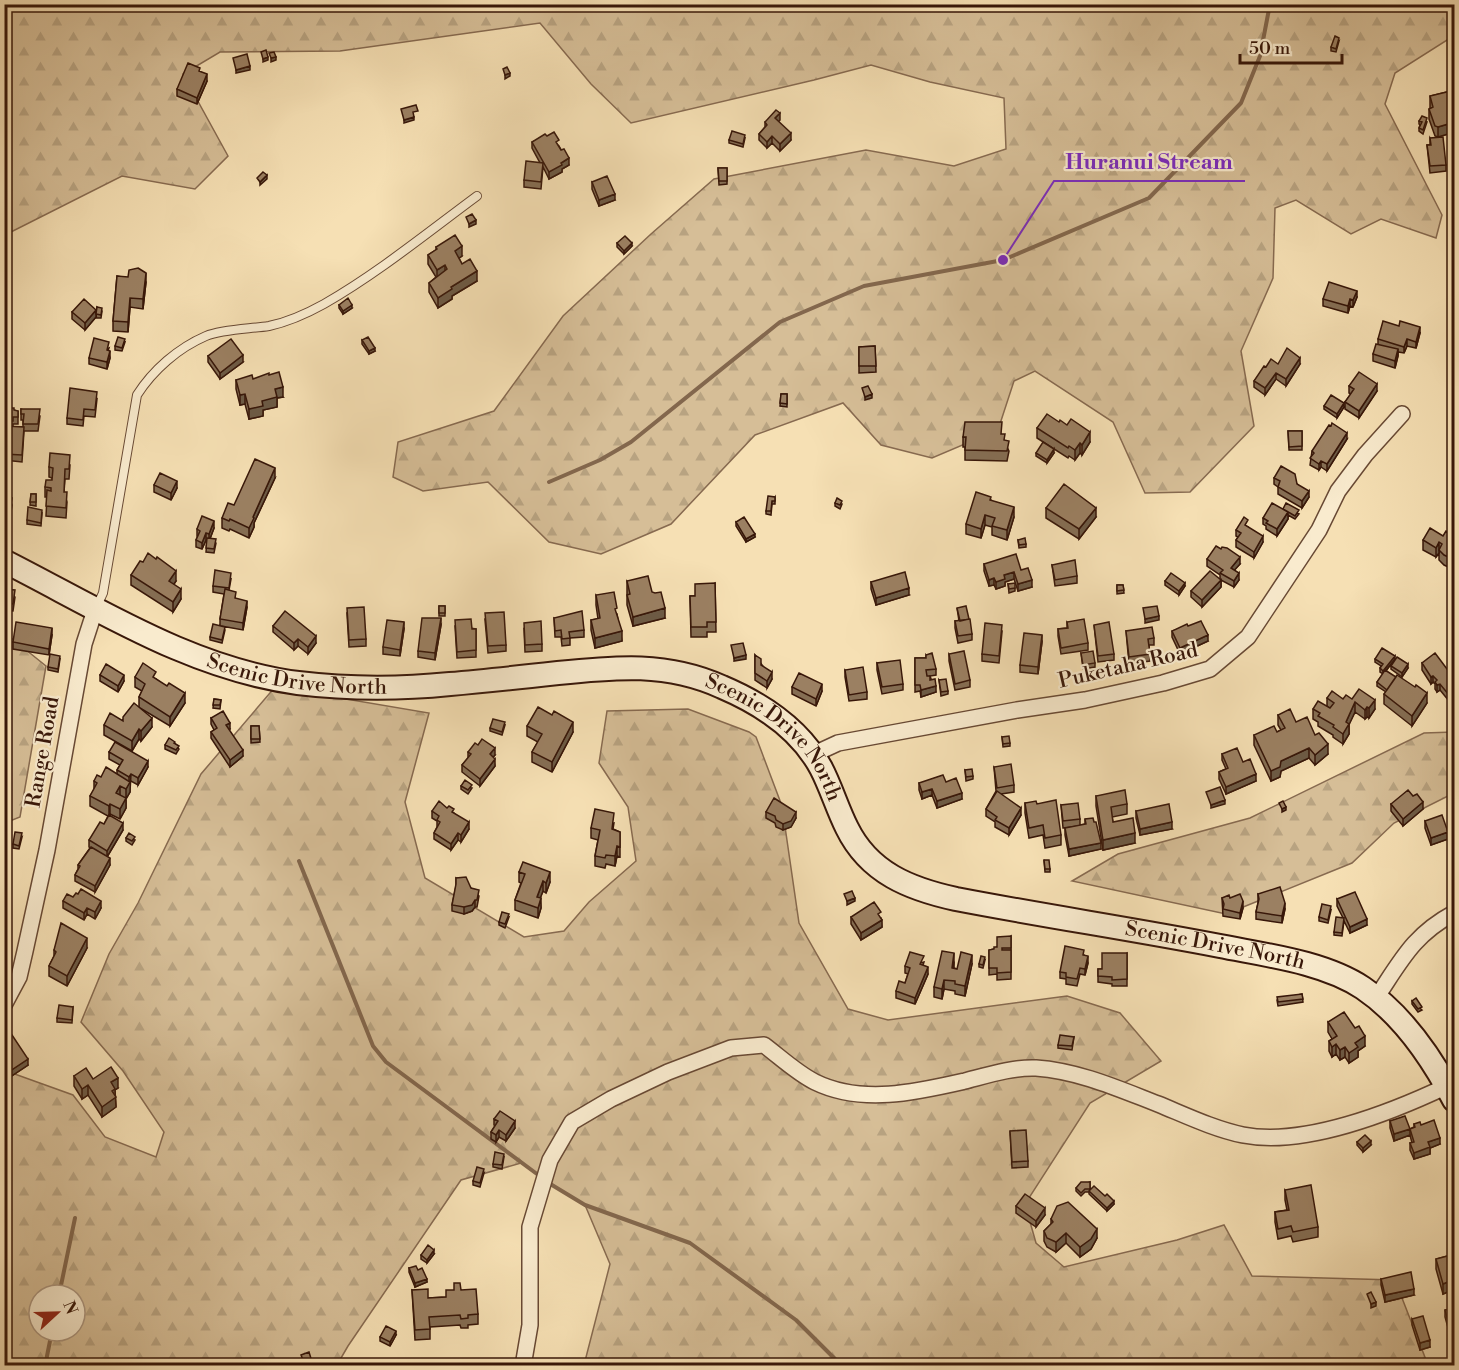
<svg xmlns="http://www.w3.org/2000/svg" width="1459" height="1370" font-family="'Libre Bodoni',serif">
  <style>
    .forest { fill: url(#forest-firs); stroke: #876a50; stroke-width: 1.5; fill-rule: evenodd }
    .lines { fill: none; stroke-linecap: round; stroke-linejoin: round }
    .stream { stroke: #83674d; stroke-width: 4 }
    .service-casing { stroke: #684934; stroke-width: 10 }
    .minor-casing { stroke: #684934; stroke-width: 18 }
    .secondary-casing { stroke: #381709; stroke-width: 26 }
    .service { stroke: #f9ebce; stroke-width: 8 }
    .minor { stroke: #f9ebce; stroke-width: 15 }
    .secondary { stroke: #f9ebce; stroke-width: 22 }
    .wall { fill: #856e54; stroke: #381709; stroke-width: 1.5 }
    .shaded-wall { fill: #6c5a45; stroke: #381709; stroke-width: 1.5 }
    .building { fill: #9b8062; stroke: #381709; stroke-width: 1.5 }
    .labels { text-anchor: middle; dominant-baseline: central; stroke-width: 4.5; stroke-linejoin: round; paint-order: stroke }
    .street-label { font-size: 21px; fill: #381709; stroke: #f9ebce }
    .leader { fill: none; stroke: #7b2cbf; stroke-width: 2 }
    .callout-dot { fill: #7b2cbf; stroke: #f9ebce; stroke-width: 2 }
    .callout-label { font-size: 22px; text-anchor: middle; font-weight: bold; fill: #7b2cbf; stroke: #f9ebce; stroke-width: 4.5; stroke-linejoin: round; paint-order: stroke }
  </style>
  <defs>
    <pattern id="forest-firs" width="22" height="20" patternUnits="userSpaceOnUse" patternTransform="scale(1.5)"><rect width="22" height="20" fill="#d6be97"/><path d="M5 1l3.5 6h-7zM16 11l3.5 6h-7z" fill="#b8a381"/></pattern>
  </defs>
  <rect width="100%" height="100%" fill="#f6e0b4"/>
  <filter id="stains"><feTurbulence type="fractalNoise" baseFrequency=".00333" numOctaves="4"/><feColorMatrix values="0 0 0 0 .2 0 0 0 0 .09 0 0 0 0 .02 0 0 0 .5 -.17"/></filter>
  <radialGradient id="worn" r=".72"><stop offset=".6" stop-color="#630" stop-opacity="0"/><stop offset="1" stop-color="#630" stop-opacity=".3"/></radialGradient>
  <!-- forest -->
  <path class="forest" d="M5,5H1454V41L1447,40L1395,73L1385,104L1442,215L1436,238L1381,219L1351,234L1296,200L1275,208L1273,278L1241,351L1254,426L1190,492L1145,493L1113,422L1035,371L1014,381L998,430L932,458L881,445L843,403L755,435L671,524L601,554L549,542L488,482L423,491L393,477L398,442L494,411L563,316L651,234L714,179L866,150L954,166L1006,149L1004,98L930,82L871,65L814,80L631,123L591,84L540,23L340,51L220,52L183,74L228,156L195,189L122,176L5,235Z
    M5,633L46,666L20,817L5,823Z
    M275,687L429,713L405,802L425,878L524,937L564,931L589,902L636,861L628,807L599,763L607,711L688,709L749,732L756,737L782,806L799,923L848,1009L888,1020L1067,996L1120,1013L1161,1061L1090,1103L1025,1204L1036,1243L1064,1267L1177,1240L1224,1225L1252,1276L1395,1280L1428,1365H584L610,1264L585,1205L548,1182L521,1163L461,1180L348,1346L337,1365H5L4,1074L12,1073L73,1095L105,1137L156,1157L164,1132L123,1071L81,1022L109,954L138,903L201,774ZM39,1295H75V1331H39Z
    M1454,732V793L1394,823L1352,863L1226,914L1072,881L1118,854L1250,818L1424,733Z"/>
  <g class="lines">
    <!-- stream -->
    <path class="stream" d="M549,482L600,460L631,442L780,322L864,286L1003,260L1149,198L1241,103L1260,56L1270,4
      M299,861L373,1046L386,1062L541,1177
      M547,1182L585,1205L690,1243L796,1320L842,1366
      M59,1295L75,1218
      M45,1366L52,1331"/>
    <defs>
      <path id="service" d="M97,606L103,593L137,395C153,370 178,348 206,336C223,329 250,329 269,326C288,322 306,314 324,304C378,273 427,233 477,196"/>
      <path id="minor" d="M812,755L838,743L1017,710L1085,700L1163,683L1210,669L1248,637L1319,530L1338,491L1365,455L1402,414
        M1376,998C1401,961 1413,935 1454,913
        M4,1005L19,977L25,951L47,850L84,644L95,610
        M523,1366L530,1325V1227L550,1160L572,1122L611,1099L668,1072L731,1048L764,1045C780,1057 797,1073 815,1082C862,1105 917,1092 965,1081C988,1075 1013,1067 1036,1068C1079,1071 1119,1089 1158,1104C1185,1115 1214,1129 1243,1135C1304,1147 1392,1112 1447,1086"/>
      <g id="secondary">
        <path id="s1" d="M4,561C99,609 191,669 298,683C348,689 400,689 450,684C486,681 522,677 558,673C616,667 667,662 722,687C762,704 800,729 821,768C831,787 837,808 847,828C869,873 910,889 956,899C1044,916 1132,929 1220,946C1265,955 1324,962 1363,988C1403,1015 1432,1058 1454,1100"/>
      </g>
    </defs>
    <!-- service casing -->
    <use href="#service" class="service-casing"/>
    <!-- minor casing -->
    <use href="#minor" class="minor-casing"/>
    <!-- secondary casing -->
    <use href="#secondary" class="secondary-casing"/>
    <!-- service -->
    <use href="#service" class="service"/>
    <!-- minor -->
    <use href="#minor" class="minor"/>
    <!-- secondary -->
    <use href="#secondary" class="secondary"/>
  </g>
  <!-- wall -->
  <path class="wall" d="M1339,41L1336,52L1331,51V47Z
    M200,72L207,81L197,104L177,96V89Z
    M1455,90V132L1438,137L1435,136L1429,119V109L1430,108V96Z
    M780,120L778,121L791,140L780,151L772,143L767,148L759,140V134L765,127V122Z
    M1419,121L1427,122L1423,134L1419,131V128L1420,125L1419,124Z
    M547,136L559,146L569,165L562,169V172L549,179L543,167L541,189L524,187V180L540,163L532,148V142Z
    M745,138L743,147L729,143V140Z
    M1430,138L1446,165V171L1430,173L1427,145H1430Z
    M718,168H727V184L719,185Z
    M592,182L615,200L599,206L592,189Z
    M617,243L632,246L624,254L617,247Z
    M436,247L462,256L459,258L462,264L477,281L452,296V299L438,308L429,292V283L436,277L428,264V255L436,250Z
    M117,276L146,282L143,309L130,307L128,332L113,331V321Z
    M1357,297L1353,307L1350,306L1348,313L1323,306V299Z
    M339,305L352,308L343,314L339,308Z
    M97,307L102,311L101,318H96Z
    M72,312L96,317L85,330L72,319Z
    M1420,333L1416,348L1407,346L1404,353L1398,352V356L1395,368L1373,361V354L1378,344V339Z
    M362,340L375,351L369,354L362,344Z
    M125,342L122,351L115,350V346Z
    M875,346L876,372L859,373V347Z
    M109,348L108,351L110,358L107,369L89,364V358Z
    M208,356L243,362L220,379L208,362Z
    M1278,364H1300L1286,386L1276,379L1265,395L1254,387V381L1266,367Z
    M253,379L283,397L277,398V407L263,410V416L249,419L245,404L240,405L236,389V380Z
    M1349,386L1377,391L1359,418L1345,409V402L1351,394L1349,393Z
    M781,394H787V407L780,406Z
    M97,399L95,417L84,416L83,426L67,424V418Z
    M1324,406L1344,407L1337,418L1324,409Z
    M4,408L18,411V424H13V427H23V420H21V409L40,416L38,431H24L22,462L4,460Z
    M1037,428L1090,442L1082,455L1080,453L1075,460L1069,456L1068,458L1037,438Z
    M1288,431H1302V450H1289Z
    M1001,434L1009,451L1007,461L965,460V447H963V437Z
    M1347,439L1327,471L1321,467L1319,470L1310,465L1312,451Z
    M1036,453H1054L1047,463L1036,456Z
    M70,465L69,479H65L64,492L67,502L66,518L46,516L47,497H45V487L52,480V478L49,477V467Z
    M275,478L254,523V527L249,538L230,529L229,531L222,528V518L234,505Z
    M1274,478L1297,484L1309,497L1302,508L1278,494V487L1274,484Z
    M154,485L177,488L171,500L154,492Z
    M4,491L10,498L12,505L10,519L4,518Z
    M31,494H36V506L30,505Z
    M775,497V504H772L771,515L766,514V511Z
    M991,500L1014,517L1007,540L992,535V527L985,525L981,538L966,534V524Z
    M835,503L842,504L840,509L835,506Z
    M1046,508L1096,517L1079,539L1046,518Z
    M1283,509L1299,514L1295,519L1288,515V519L1277,536L1266,529V526L1263,524V518Z
    M42,513L41,526L27,524V520Z
    M736,522L755,537L746,542L736,526Z
    M1248,527L1263,542L1254,558L1236,547V540L1238,537L1236,536V530Z
    M214,528L210,539L216,543L214,553L206,552L207,540H206L202,549L196,547V540L198,536H197V529Z
    M1443,536H1455V570L1444,565L1439,560V553L1436,557L1423,550V540Z
    M1018,540L1026,544V547L1019,548Z
    M1207,559L1240,564L1234,570L1239,580L1234,587L1221,580V587L1202,607L1191,597V591L1220,580V575L1207,566Z
    M984,564L1021,570L1032,587L1018,591L1014,579L1005,582V586L996,589L994,585L989,586L984,571Z
    M1052,565L1077,576V583L1055,586Z
    M131,575L176,581L174,584L181,599L173,612L131,585Z
    M231,579L229,590L236,599L247,607L243,630L221,626L225,630L222,643L210,640V637L220,626V619L224,594L213,592V586Z
    M627,581L665,618L633,626L627,605Z
    M1165,581L1185,586L1179,595L1165,585Z
    M871,582L909,595L876,605L871,589Z
    M715,583L716,632H707V637H691L690,596H695Z
    M1008,584L1015,588V591L1009,593Z
    M1117,585H1123L1124,593L1117,594Z
    M4,589L15,597L13,611L4,610Z
    M596,595L617,614L622,641L595,648L591,630V620L598,619L596,605Z
    M1455,596V614L1451,611V601Z
    M439,606H445V616H439Z
    M957,608L972,634V640L958,643L955,628V621H959Z
    M347,614L366,639V646L349,647Z
    M554,618L584,630V637L570,638V645L562,646L561,637H555Z
    M485,620L506,645V651L488,653Z
    M1067,622L1088,643V650L1061,654L1058,636V629L1067,628Z
    M441,625L435,660L418,657V651Z
    M1094,625L1114,654V660L1098,662Z
    M273,626L316,643L308,654L298,646L294,650L273,632Z
    M455,626L476,629V657L457,658Z
    M1188,626L1208,641L1180,654L1172,637V631Z
    M404,629L400,656L383,654V647Z
    M524,629L542,644V651L525,652Z
    M1126,631L1154,638V645H1149L1150,661L1129,664Z
    M1002,632L999,663L982,661V654Z
    M52,635L49,655L13,649V642Z
    M1042,642L1038,674L1020,672V665Z
    M1081,653L1095,663V667L1083,669Z
    M949,654L970,680V687L955,690L949,661Z
    M755,655L772,679L767,688L755,680Z
    M926,655L936,669V675L930,676L936,692L921,697L920,691L915,692V658H926Z
    M60,659L58,672L48,670V667Z
    M1375,659H1395L1386,671L1427,703L1412,726L1384,704V694L1386,692L1377,686V682L1383,674L1380,672V668L1381,666L1375,662Z
    M877,663L903,684V690L882,694L877,670Z
    M1422,663L1453,677L1455,676V697L1449,701L1440,690L1437,692L1435,689V684L1433,682L1431,684L1422,670Z
    M1391,666L1408,668L1402,677L1391,669Z
    M845,670L867,692V699L849,701L845,677Z
    M100,675L124,681L118,692L100,681Z
    M135,677L156,679L185,703L170,726L140,708L152,727L141,741L139,739L132,751L104,735V725L123,721L139,707V697L142,691L135,687Z
    M939,680L948,691V694L941,696Z
    M792,687L822,691L816,706L792,694Z
    M1327,698L1352,699L1375,709L1369,718L1367,717L1365,719L1355,712L1349,724V734L1343,744L1333,737V735L1318,726V722L1313,719V709L1327,706Z
    M214,699L221,700L220,709L213,708Z
    M1278,715L1296,722L1315,735L1328,754L1315,765L1309,758L1281,771L1280,777L1271,781L1254,745V735L1277,732L1281,730L1278,725Z
    M211,718L230,729L229,730L243,756L230,767L211,738V732L214,730L211,724Z
    M505,725L502,735L490,731V728Z
    M251,726H259L260,742L251,743Z
    M527,726L573,732L552,772L532,762V752L538,742L527,736Z
    M1002,737L1010,743V746L1003,747Z
    M175,744L179,749L176,754L165,749V745Z
    M109,752L148,767L138,785L131,781L130,783V792L126,799V808L120,819L110,814L109,815L123,830L107,857L110,865L95,892L75,881V875L78,869V865L90,848L89,847V840L104,824L108,816L90,806V796L94,790V781L101,777L117,774V770L120,765L109,759Z
    M468,752L495,755L493,757L495,766L480,786L462,772V765L468,758Z
    M1222,754L1243,762L1256,781L1226,794L1219,779V772L1226,769L1222,760Z
    M994,767L1014,785V792L1001,794L1021,815L1009,835L995,827V822L986,816V809L996,791Z
    M965,770L973,776V779L966,781Z
    M946,782L962,799L937,808L932,795L922,799L919,790V783Z
    M461,786L472,788L468,794L461,789Z
    M1096,796L1127,804V814L1112,817L1113,822L1135,843L1103,850L1096,806Z
    M1025,803L1037,804L1061,835V845L1045,848L1043,835L1029,838L1025,813Z
    M1391,804L1423,809L1403,826L1391,811Z
    M1061,805L1080,819V825L1085,824V819L1101,849L1069,856L1065,835V828L1078,826L1063,828Z
    M447,808L454,813L469,829L461,842L458,840L451,850L434,839V833L437,827V821L432,818V811Z
    M1136,811L1172,829L1140,835L1136,818Z
    M766,812L796,818L791,827L783,830L776,827L775,823L766,818Z
    M1425,821L1448,839L1431,845L1425,828Z
    M614,823L613,829L620,832V857L617,856L615,866L606,864L605,868L595,866V856L598,840L591,838V828Z
    M22,837L19,849L13,848V844Z
    M126,838L135,840L132,845L126,841Z
    M1044,860L1050,869V872H1045Z
    M519,872L550,882L546,893L543,891L540,898L541,908L538,918L515,910V900L521,883L519,882Z
    M456,878L471,888L479,896L477,907H475L472,911L464,914L452,911V905L456,886Z
    M1258,894L1285,909L1282,923L1256,919V912L1258,903Z
    M73,897L101,908L95,919L87,914L84,920L63,908V901Z
    M1222,898H1230L1243,908L1240,919L1223,916Z
    M1337,899L1367,925L1350,933L1344,921L1342,936L1334,935V932L1343,918L1337,906Z
    M1331,910L1328,923L1319,921V917Z
    M509,917L505,928L499,925V922Z
    M851,917L881,918L882,927L861,940L851,924Z
    M1011,936V979L997,980V974L989,975V950L994,949Z
    M87,948L67,986L49,976V966L54,956V950Z
    M1127,953V986H1112V984L1098,982V969H1102Z
    M1084,955L1088,963L1085,975L1080,974L1077,986L1066,984V979L1060,978V972Z
    M985,960L983,968L979,967V964Z
    M924,962L923,965L928,974L915,1004L896,998V991L905,983L908,974L905,973V966Z
    M954,963V968L957,969L972,964L965,996L955,994V991L944,989L942,999L934,997V987Z
    M1302,994L1303,1002L1278,1006L1277,1000Z
    M1412,1001L1422,1010L1418,1012L1412,1004Z
    M73,1007L72,1023L57,1022V1018Z
    M1328,1022L1365,1046L1358,1051V1057L1349,1063L1345,1057L1340,1060L1336,1054L1332,1057L1329,1051V1041L1332,1039L1328,1032Z
    M4,1036L28,1065L10,1077L4,1069Z
    M1074,1037L1072,1050L1058,1048V1045Z
    M74,1076L93,1079L118,1088L115,1090L116,1107L102,1117L88,1095L82,1099L74,1086Z
    M494,1119L515,1128L506,1141L499,1137L496,1142L491,1139V1132L495,1126L494,1125Z
    M1390,1121L1410,1129L1414,1127V1124L1421,1125L1440,1144L1430,1148V1154L1414,1159L1410,1150V1143H1412L1410,1135L1394,1141L1390,1128Z
    M1010,1131L1028,1161V1167L1012,1168Z
    M1357,1142L1371,1145L1363,1152L1357,1145Z
    M504,1157L502,1169L493,1167V1164Z
    M484,1173L480,1187L473,1185V1181Z
    M1090,1182V1190L1105,1196L1114,1204L1107,1211L1089,1194V1192H1085L1081,1196L1076,1191V1188Z
    M1285,1190L1318,1227V1237L1293,1242L1291,1236L1278,1239L1275,1222V1212L1287,1210L1285,1200Z
    M1016,1206L1045,1215L1036,1227L1016,1213Z
    M1051,1219L1097,1238L1091,1249L1080,1257L1066,1243L1056,1252L1047,1247L1044,1241V1231L1051,1224Z
    M434,1254L427,1263L421,1259V1255Z
    M1455,1254V1289L1443,1294L1436,1269V1259Z
    M409,1268L418,1270L427,1282L415,1287L409,1272Z
    M1381,1279L1414,1295L1385,1302L1381,1285Z
    M412,1290L428,1298L446,1297L461,1290L478,1314V1324L468,1325V1328H461L460,1325L430,1327V1339L415,1340Z
    M1455,1308V1334L1450,1335L1445,1317V1310Z
    M1412,1319L1430,1347L1420,1350L1412,1325Z
    M396,1335L390,1346L380,1341V1337Z"/>
  <!-- shaded-wall -->
  <path class="shaded-wall" d="M268,57V60L263,62V59Z
    M276,57V60L271,62V58Z
    M250,66V70L236,73V70Z
    M510,73V76L505,79V75Z
    M207,74V81L197,104V98Z
    M780,113V120L775,125V118Z
    M414,117V120L404,123V120Z
    M1455,122V132L1438,137V127Z
    M791,133V140L780,151V144Z
    M772,136V143L767,148V142Z
    M569,158V165L562,169V172L549,179V172L561,163Z
    M267,175V179L260,185V182Z
    M615,194V200L599,206V200Z
    M476,220V224L469,227V224Z
    M632,243V246L624,254V251Z
    M462,246V256L455,261V251Z
    M445,265V275L437,280V270Z
    M477,271V281L452,296V299L438,308V298L451,287Z
    M146,273V282L143,309V299Z
    M1357,291V297L1353,307V300Z
    M130,298V307L128,332V322Z
    M1350,299V306L1348,313V306Z
    M352,305V308L343,314V311Z
    M96,310V317L85,330V323Z
    M1420,327V333L1416,348V342Z
    M1407,339V346L1404,353V347Z
    M375,348V351L369,354V351Z
    M1398,349V356L1395,368V361Z
    M110,351V358L107,369V362Z
    M243,355V362L220,379V373Z
    M1300,358V364L1286,386V379Z
    M1276,373V379L1265,395V388Z
    M1377,384V391L1359,418V411Z
    M283,387V397L277,398V407L263,410V416L249,419V409L262,401L275,389Z
    M245,394V404L240,405V395Z
    M872,394V398L865,400V397Z
    M1344,403V407L1337,418V414Z
    M1090,432V442L1082,455V445Z
    M1347,433V439L1327,471V464Z
    M1080,443V453L1075,460V450Z
    M1054,449V453L1047,463V460Z
    M1321,461V467L1319,470V464Z
    M275,468V478L254,523V527L249,538V528L253,517Z
    M177,481V488L171,500V493Z
    M1309,491V497L1302,508V501Z
    M1014,507V517L1007,540V530Z
    M1096,508V517L1079,539V529Z
    M1288,512V519L1277,536V529Z
    M985,515V525L981,538V529Z
    M214,521V528L209,541V534Z
    M206,533V540L202,549V543Z
    M755,534V537L746,542V539Z
    M1263,536V542L1254,558V552Z
    M1439,542V553L1436,557V548Z
    M1240,557V564L1231,574V568Z
    M176,571V581L169,591V581Z
    M1014,572V579L1005,582V586L996,589V582L1004,575Z
    M1239,573V580L1234,587V581Z
    M994,578V585L989,586V580Z
    M1032,580V587L1018,591V584Z
    M1221,580V587L1202,607V600Z
    M1185,583V586L1179,595V591Z
    M909,588V595L876,605V598Z
    M181,589V599L173,612V602Z
    M247,601V607L243,630V623Z
    M665,608V618L633,626V617Z
    M1159,616V620L1145,623V619Z
    M441,618V625L435,660V653Z
    M404,622V629L400,656V650Z
    M52,628V635L49,655V649Z
    M622,631V641L595,648V638Z
    M1042,635V642L1038,674V667Z
    M1208,635V641L1180,654V648Z
    M316,636V643L308,654V647Z
    M298,639V646L294,650V643Z
    M746,655V659L734,661V658Z
    M1395,656V659L1383,674V671Z
    M1408,664V668L1402,677V673Z
    M772,672V679L767,688V681Z
    M124,675V681L118,692V686Z
    M1433,676V682L1431,684V677Z
    M822,684V691L816,706V699Z
    M1440,684V690L1437,692V685Z
    M936,686V692L921,697V690Z
    M1455,690V697L1449,701V695Z
    M185,693V703L170,726V717Z
    M1427,693V703L1412,726V716Z
    M1375,700V709L1369,718V708Z
    M1355,702V712L1348,727L1349,724V734L1343,744V734L1346,722Z
    M1367,707V717L1365,719V710Z
    M152,718V727L141,741V731Z
    M573,722V732L552,772V762Z
    M230,723V729L226,732V725Z
    M139,729V739L132,751V741Z
    M1328,744V754L1315,765V755Z
    M495,748V755L490,761V754Z
    M1309,748V758L1281,771L1280,777L1271,781V771L1281,761Z
    M243,750V756L230,767V760Z
    M495,759V766L480,786V779Z
    M148,761V767L138,785V778Z
    M131,774L130,792L126,799V789L129,783V777Z
    M1256,774V781L1226,794V787Z
    M120,786V796L116,793Z
    M932,789V795L922,799V792Z
    M962,793V799L937,808V801Z
    M126,798V808L120,819V809Z
    M1225,800V804L1211,808V805Z
    M1423,802V809L1403,826V819Z
    M110,804V814L109,816V806Z
    M1286,807V810L1282,812V809Z
    M1021,808V815L1009,835V828Z
    M796,812V818L791,827L783,830V824Z
    M469,822V829L461,842V835Z
    M1172,822V829L1140,835V829Z
    M123,823V830L107,857V851Z
    M1448,832V839L1431,845V838Z
    M458,833V840L451,850V844Z
    M1135,833V843L1103,850V840Z
    M1101,843V849L1069,856V849Z
    M617,846V856L615,866V856Z
    M110,858V865L95,892V886Z
    M550,872V882L546,893V883Z
    M543,881V891L537,907V897Z
    M541,898V908L538,918V908Z
    M855,898V901L847,905V901Z
    M475,900V907L472,911L464,914V907Z
    M101,901V908L95,919V912Z
    M1243,901V908L1240,919V913Z
    M1285,903V909L1282,923V916Z
    M87,908V914L84,920V913Z
    M1367,919V925L1350,933V927Z
    M882,920V927L861,940V933Z
    M87,938V948L67,986V976Z
    M954,953V963L952,978V968Z
    M972,955V964L965,996V986Z
    M1088,956V963L1085,975V969Z
    M928,967V974L915,1004V998Z
    M944,980V989L942,999V989Z
    M1365,1036V1046L1358,1051V1057L1349,1063V1053L1355,1043Z
    M1336,1044V1054L1332,1057V1047Z
    M1345,1047V1057L1340,1060V1050Z
    M28,1059V1065L10,1077V1071Z
    M118,1078V1088L115,1090L116,1107L102,1117V1107L111,1082Z
    M88,1085V1095L82,1099V1089Z
    M515,1121V1128L506,1141V1135Z
    M1410,1129V1135L1394,1141V1134Z
    M499,1130V1137L496,1142V1135Z
    M1440,1138V1144L1430,1148V1154L1414,1159V1153L1428,1142Z
    M1371,1141V1145L1363,1152V1148Z
    M1114,1201V1204L1107,1211V1208Z
    M1045,1208V1215L1036,1227V1221Z
    M1097,1229V1238L1091,1249L1080,1257V1247Z
    M1066,1233V1243L1056,1252V1242Z
    M434,1250V1254L427,1263V1260Z
    M427,1279V1282L415,1287V1283Z
    M1455,1279V1289L1443,1294V1284Z
    M1414,1289V1295L1385,1302V1295Z
    M1376,1302V1306L1371,1308V1304Z
    M1455,1327V1334L1450,1335V1329Z
    M396,1331V1335L390,1346V1342Z
    M1430,1340V1347L1420,1350V1343Z"/>
  <!-- building -->
  <path class="building" d="M1335,36L1339,38L1336,49L1331,47Z
    M266,50L268,57L263,59L261,52Z
    M274,52L276,57L271,58L269,53Z
    M247,54L250,66L236,70L233,58Z
    M188,63L200,68L199,71L207,74L197,98L177,89Z
    M507,67L510,73L505,75L503,69Z
    M1455,90V122L1438,127L1435,126L1429,109L1433,107L1430,96Z
    M416,105L418,111L413,112L414,117L404,120L401,109Z
    M776,110L780,113L775,118L791,133L780,144L772,136L767,142L759,134L767,125L765,122Z
    M1422,116L1427,118L1423,130L1419,128L1422,122L1419,121Z
    M732,131L745,135L743,144L729,140Z
    M554,132L559,140L556,142L561,150L564,149L569,158L561,163L562,165L549,172L532,142L545,134L547,136Z
    M1443,137L1446,165L1430,166L1427,145H1431L1430,138Z
    M526,161L543,163L541,182L524,180Z
    M718,168H727V181H719Z
    M263,172L267,175L260,182L257,178Z
    M607,176L615,194L599,200L592,182Z
    M472,214L476,220L469,224L466,217Z
    M455,235L462,246L455,251L462,264L470,259L477,271L451,287L452,289L438,298L429,283L447,269L445,265L437,270L428,255L437,249L436,247Z
    M625,236L632,243L624,251L617,243Z
    M138,268L146,273L143,299L130,298L128,322L113,321L117,276L128,277L129,270Z
    M1329,282L1357,291L1353,300L1350,299L1348,306L1323,299Z
    M348,298L352,305L343,311L339,305Z
    M84,299L96,310L85,323L72,312Z
    M97,307L102,308L101,315L96,314Z
    M1383,321L1399,326L1400,321L1420,327L1416,342L1407,339L1404,347L1378,339Z
    M118,337L125,339L122,348L115,346Z
    M368,337L375,348L369,351L362,340Z
    M94,338L109,342L107,350L110,351L107,362L89,358Z
    M231,339L243,355L220,373L208,356Z
    M1376,344L1398,349L1395,361L1373,354Z
    M875,346L876,366H859V347Z
    M1287,348L1300,358L1286,379L1276,373L1265,388L1254,381L1264,366L1266,367L1271,359L1278,364Z
    M279,372L283,387L275,389L277,397L262,401L263,406L249,409L245,394L240,395L236,380L252,375L253,379L269,373V375Z
    M1359,372L1377,384L1359,411L1345,402L1354,389L1349,386Z
    M868,386L872,394L865,397L862,388Z
    M70,388L97,392L95,410L84,409L83,420L67,418Z
    M781,394H787V404L780,403Z
    M1331,395L1344,403L1337,414L1324,406Z
    M4,408H14V410L18,411V417H13V421H4Z
    M21,409H40L38,424H23L24,414H21Z
    M1047,414L1059,422L1060,420L1067,425L1071,419L1090,432L1082,445L1080,443L1075,450L1069,446L1068,448L1037,428Z
    M965,422H1002L1001,434H1005L1004,440L1009,441L1007,451L965,450L966,437H963Z
    M1332,423L1347,433L1327,464L1321,461L1319,464L1310,458L1314,453L1312,451L1329,425L1331,426Z
    M4,426L24,427L22,455L4,454Z
    M1288,431H1302V446L1289,447Z
    M1043,442L1054,449L1047,460L1036,453Z
    M50,453L70,455L69,469H65L64,492H67L66,508L46,506L47,490L51,491V488L45,487L46,480H52L53,468L49,467Z
    M255,459L275,468L253,517L254,518L249,528L230,519L229,521L222,518L228,503L234,505Z
    M1281,466L1295,474L1297,484L1309,491L1302,501L1278,487L1280,481L1274,478Z
    M160,473L177,481L171,493L154,485Z
    M1064,484L1096,508L1079,529L1046,508Z
    M4,491L10,492L9,498H12L10,513L4,512Z
    M976,492L991,497L990,500L1014,507L1007,530L992,526L995,518L985,515L981,529L966,524Z
    M31,494H36V502H30Z
    M768,496L775,497V501H772L771,511H766Z
    M837,498L842,501L840,505L835,503Z
    M1272,503L1288,512L1277,529L1266,523L1268,521L1263,518Z
    M1286,503L1299,510L1295,516L1283,509Z
    M28,507L42,510L41,523L27,520Z
    M202,516L214,521L209,534L206,533L202,543L196,540L200,531L197,529Z
    M744,517L755,534L746,539L736,522Z
    M1244,517L1248,520L1245,525L1263,536L1254,552L1236,540L1241,533L1236,530Z
    M1430,528L1443,536L1446,531L1455,536V560L1444,555L1439,550L1442,544L1439,542L1436,548L1423,540Z
    M207,538L216,539L214,549L206,548Z
    M1025,538L1026,544L1019,545L1018,540Z
    M1216,546L1221,549L1222,547L1227,548L1240,557L1231,568L1239,573L1234,581L1220,573L1223,570L1207,559Z
    M148,553L156,559L157,557L176,571L169,581L181,589L173,602L131,575L140,561L143,562Z
    M1016,554L1021,570L1028,568L1032,580L1018,584L1014,572L1004,575L1005,579L996,582L994,578L989,580L984,564Z
    M1075,560L1077,576L1055,580L1052,565Z
    M215,570L231,573L229,588L213,586Z
    M1210,571L1221,580L1202,600L1191,591Z
    M905,572L909,588L876,598L871,582Z
    M1171,573L1185,583L1179,591L1165,581Z
    M648,576L652,592L655,593L661,592L665,608L633,617L627,595L630,594L627,581Z
    M715,583L716,622H707V627H691L690,596H695V584Z
    M1015,583V588L1009,589L1008,584Z
    M1117,585H1123L1124,590L1117,591Z
    M4,589L15,590L13,604L4,603Z
    M225,589L236,592L235,598L247,601L243,623L220,619Z
    M614,592L617,608L615,609L622,631L595,638L591,620L600,618L596,595Z
    M1455,596V604L1451,601Z
    M439,606H445V613H439Z
    M966,606L969,619L960,621L957,608Z
    M1157,606L1159,616L1145,619L1143,608Z
    M364,607L366,639L349,640L347,608Z
    M285,611L316,636L308,647L298,639L294,643L273,626Z
    M582,611L584,630L569,632L570,638L562,639L561,630L555,631L554,618Z
    M504,612L506,645L488,646L485,613Z
    M422,618H441L435,653L418,651Z
    M471,619L472,629H476V650L457,652L455,620Z
    M970,619L972,634L958,636L955,621Z
    M1084,619L1088,643L1061,648L1058,629L1068,628L1067,622Z
    M387,620L404,622L400,650L383,647Z
    M541,621L542,644L525,645L524,623Z
    M1201,621L1208,635L1180,648L1172,631L1187,624L1188,626Z
    M16,622L52,628L49,649L13,642Z
    M1109,622L1114,654L1098,656L1094,625Z
    M985,623L1002,625L999,656L982,654Z
    M213,624L225,627L222,640L210,637Z
    M1152,627L1154,638L1148,639L1150,654L1129,657L1126,631Z
    M1024,633L1042,635L1038,667L1020,665Z
    M743,643L746,655L734,658L731,645Z
    M1382,648L1395,656L1383,671L1380,668L1383,664L1375,659Z
    M964,651L970,680L955,684L949,654Z
    M1093,651L1095,663L1083,665L1081,653Z
    M932,653L936,669L926,670L927,676H930V680L935,679L936,686L921,690L920,685H915V658H926V655Z
    M1435,653L1453,677L1455,676V690L1449,695L1440,684L1437,685L1435,682L1437,680L1433,676L1431,677L1422,663Z
    M50,654L60,656L58,669L48,667Z
    M755,655L761,659V665L772,672L767,681L755,673Z
    M1397,657L1408,664L1402,673L1391,666Z
    M900,660L903,684L882,687L877,663Z
    M143,663L156,672L153,677L167,686L169,683L185,693L170,717L139,697L145,684L135,677Z
    M106,664L124,675L118,686L100,675Z
    M863,667L867,692L849,695L845,670Z
    M1385,670L1396,677L1387,690L1377,682Z
    M799,673L822,684L816,699L792,687Z
    M1397,675L1415,687L1416,685L1427,693L1412,716L1384,694Z
    M946,679L948,691L941,692L939,680Z
    M1359,689L1375,700L1369,708L1367,707L1365,710L1355,702L1346,722L1349,724L1343,734L1333,727L1334,725L1318,716L1320,713L1313,709L1318,701L1330,708L1334,703L1327,698L1332,691L1343,699L1346,695L1352,699Z
    M214,699L221,700L220,705H213Z
    M134,703L152,718L141,731L139,729L132,741L104,725L110,713L123,721V717Z
    M538,707L552,715L554,711L573,722L552,762L532,752L542,734L527,726Z
    M1290,709L1296,722L1307,717L1315,735L1319,733L1328,744L1315,755L1309,748L1281,761L1280,767L1271,771L1254,735L1274,726L1277,732L1285,728L1278,715Z
    M223,711L230,723L226,725L243,750L230,760L211,732L217,728L211,718Z
    M493,719L505,722L502,732L490,728Z
    M251,726H259L260,739H251Z
    M1009,736L1010,743L1003,744L1002,737Z
    M169,738L175,742L174,743L179,746L176,750L165,745Z
    M482,739L495,748L490,754L495,759L480,779L462,765L471,754L468,752L475,743L478,745Z
    M115,742L148,761L138,778L131,774L129,777L117,770L123,760L109,752Z
    M1237,748L1243,762L1250,759L1256,774L1226,787L1219,772L1228,768L1222,754Z
    M1011,764L1014,785L997,788L994,767Z
    M106,767L130,782L126,789L120,786L116,793L126,798L120,809L110,804L109,806L90,796L97,783L94,781L97,775L101,777Z
    M972,769L973,776L966,777L965,770Z
    M943,775L946,782L956,778L962,793L937,801L932,789L922,792L919,783Z
    M465,780L472,785L468,790L461,786Z
    M1220,787L1225,800L1211,805L1206,792Z
    M1125,790L1127,804L1111,807L1113,822L1133,818L1135,833L1103,840L1096,796Z
    M1408,790L1413,796L1417,794L1423,802L1403,819L1391,804Z
    M997,791L1021,808L1009,828L995,820L997,817L986,809Z
    M774,798L796,812L791,821L783,824L776,820L775,816L766,812Z
    M1056,800L1061,835L1045,838L1043,825L1029,828L1025,803L1036,801L1037,804Z
    M439,801L447,808L449,806L454,809L452,812L469,822L461,835L458,833L451,844L434,833L440,822L437,820L439,816L432,811Z
    M1283,801L1286,807L1282,809L1279,803Z
    M1078,803L1080,819L1063,821L1061,805Z
    M1169,804L1172,822L1140,829L1136,811Z
    M595,809L614,813L612,829L620,832V847L617,846L615,856L606,855L605,858L595,856L600,830L591,828Z
    M109,815L123,823L107,851L89,840L100,822L104,824Z
    M1442,815L1448,832L1431,838L1425,821Z
    M1093,818L1094,822H1096L1101,843L1069,849L1065,828L1086,824L1085,819Z
    M15,832L22,833L19,846L13,844Z
    M129,833L135,837L132,841L126,838Z
    M91,847L110,858L95,886L75,875L80,866L78,865Z
    M1044,860H1049L1050,869H1045Z
    M523,862L550,872L546,883L543,881L537,897L541,898L538,908L515,900L525,874L519,872Z
    M466,877L471,888L479,890L477,900H475L472,905L464,907L452,905L456,884V878Z
    M1280,887L1285,903L1282,916L1256,912L1259,899L1258,894Z
    M81,889L101,901L95,912L87,908L84,913L63,901L67,894L73,897L76,893L78,894Z
    M852,891L855,898L847,901L844,894Z
    M1355,892L1367,919L1350,927L1337,899Z
    M1240,894L1243,901L1240,913L1223,909L1224,904L1222,898L1229,895L1230,898Z
    M874,902L881,912L878,914L882,920L861,933L851,917Z
    M1322,904L1331,906L1328,920L1319,917Z
    M502,912L509,914L505,924L499,922Z
    M1336,917L1344,918L1342,933L1334,932Z
    M61,923L87,938L67,976L49,966L56,952L54,950Z
    M1011,936V948H1002V950H1011V972L997,973V968H989V950L994,949V947H997V937Z
    M1065,946L1084,950L1083,955L1088,956L1085,969L1080,968L1077,979L1066,977V973L1060,972Z
    M942,951L954,953L952,968L957,969L961,952L972,955L965,986L955,984V981L944,980L942,989L934,987Z
    M910,952L924,956L920,964L928,967L915,998L896,991L899,981L905,983L910,968L905,966Z
    M1102,953H1127V979L1112,980V977L1098,976V969H1102Z
    M981,956L985,957L983,965L979,964Z
    M1302,994L1303,999L1278,1002L1277,997Z
    M1416,998L1422,1007L1418,1009L1412,1001Z
    M59,1005L73,1007L72,1020L57,1018Z
    M1344,1012L1355,1028L1359,1026L1365,1036L1355,1043L1358,1047L1349,1053L1345,1047L1340,1050L1336,1044L1332,1047L1329,1041L1337,1036L1328,1022Z
    M10,1032L28,1059L10,1071L4,1063V1036Z
    M1060,1035L1074,1037L1072,1046L1058,1045Z
    M111,1067L118,1078L111,1082L115,1089L112,1091L116,1097L102,1107L88,1085L82,1089L74,1076L86,1068L93,1079Z
    M500,1111L515,1121L506,1135L499,1130L496,1135L491,1132L498,1121L494,1119Z
    M1405,1116L1410,1129L1394,1134L1390,1121Z
    M1434,1120L1440,1138L1428,1142L1430,1147L1414,1153L1410,1143L1414,1142L1410,1129L1415,1127L1414,1124L1420,1122L1421,1125Z
    M1026,1130L1028,1161L1012,1162L1010,1131Z
    M1365,1135L1371,1141L1363,1148L1357,1142Z
    M495,1152L504,1154L502,1165L493,1164Z
    M477,1167L484,1169L480,1183L473,1181Z
    M1081,1182H1090V1189H1085L1081,1193L1076,1188Z
    M1311,1185L1318,1227L1293,1232L1291,1226L1278,1229L1275,1212L1289,1210L1285,1190Z
    M1094,1186L1105,1196L1107,1194L1114,1201L1107,1208L1089,1191Z
    M1025,1194L1045,1208L1036,1221L1016,1206Z
    M1068,1202L1097,1229L1091,1239L1080,1247L1066,1233L1056,1242L1047,1238L1044,1231L1053,1222L1051,1219L1057,1206Z
    M428,1245L434,1250L427,1260L421,1255Z
    M1455,1254V1279L1443,1284L1436,1259Z
    M416,1266L418,1270L422,1268L427,1279L415,1283L409,1268Z
    M1411,1272L1414,1289L1385,1295L1381,1279Z
    M454,1283H460L461,1290L476,1289L478,1314L468,1315V1318L461,1319L460,1315L429,1317L430,1329L415,1330L412,1290L428,1289V1298L446,1297V1290H454Z
    M1371,1292L1376,1302L1371,1304L1367,1294Z
    M1455,1308V1327L1450,1329L1445,1310Z
    M1423,1316L1430,1340L1420,1343L1412,1319Z
    M386,1326L396,1331L390,1342L380,1337Z
    M309,1352L313,1365H305L301,1355Z"/>
  <g class="labels">
    <!-- street labels -->
    <g class="street-label">
      <text transform="translate(1128 666) rotate(-13)">Puketaha Road</text>
      <text stroke="none"><textPath href="#s1" startOffset="318">Scenic Drive North</textPath></text>
      <text stroke="none"><textPath href="#s1" startOffset="822">Scenic Drive North</textPath></text>
      <text transform="translate(43 752) rotate(-80)">Range Road</text>
      <text stroke="none"><textPath href="#s1" startOffset="1342">Scenic Drive North</textPath></text>
    </g>
  </g>
  <!-- callouts -->
  <path class="leader" d="M1003 260L1054 181H1245"/>
  <circle class="callout-dot" cx="1003" cy="260" r="6"/>
  <g class="callout-label">
    <text x="1149" y="169">Huranui Stream</text>
  </g>
  <!-- margin -->
  <rect width="1459" height="1370" fill="none" stroke="#f6e0b4" stroke-width="24"/>
  <rect x="6" y="6" width="1447" height="1358" fill="none" stroke="#381709" stroke-width="3"/>
  <rect x="12" y="12" width="1435" height="1346" fill="none" stroke="#381709" stroke-width="1.5"/>
  <!-- north arrow -->
  <g transform="translate(57 1313) rotate(68)"><circle r="28" fill="#f9ebce" stroke="#ac967f" stroke-width="1.5"/>
  <path d="M0-4.5L10 22L0 15L-10 22Z" fill="#8f2418"/>
  <text y="-9" font-size="16" font-weight="bold" text-anchor="middle" fill="#381709">N</text>
  </g>
  <!-- scale -->
  <path d="M1240 54v9h102v-9" fill="none" stroke="#381709" stroke-width="3"/>
  <text x="1249" y="54" font-size="18" fill="#381709" stroke="#f9ebce" stroke-width="4.5" paint-order="stroke">50 m</text>
  <rect width="100%" height="100%" filter="url(#stains)"/>
  <rect width="100%" height="100%" fill="url(#worn)"/>
</svg>
